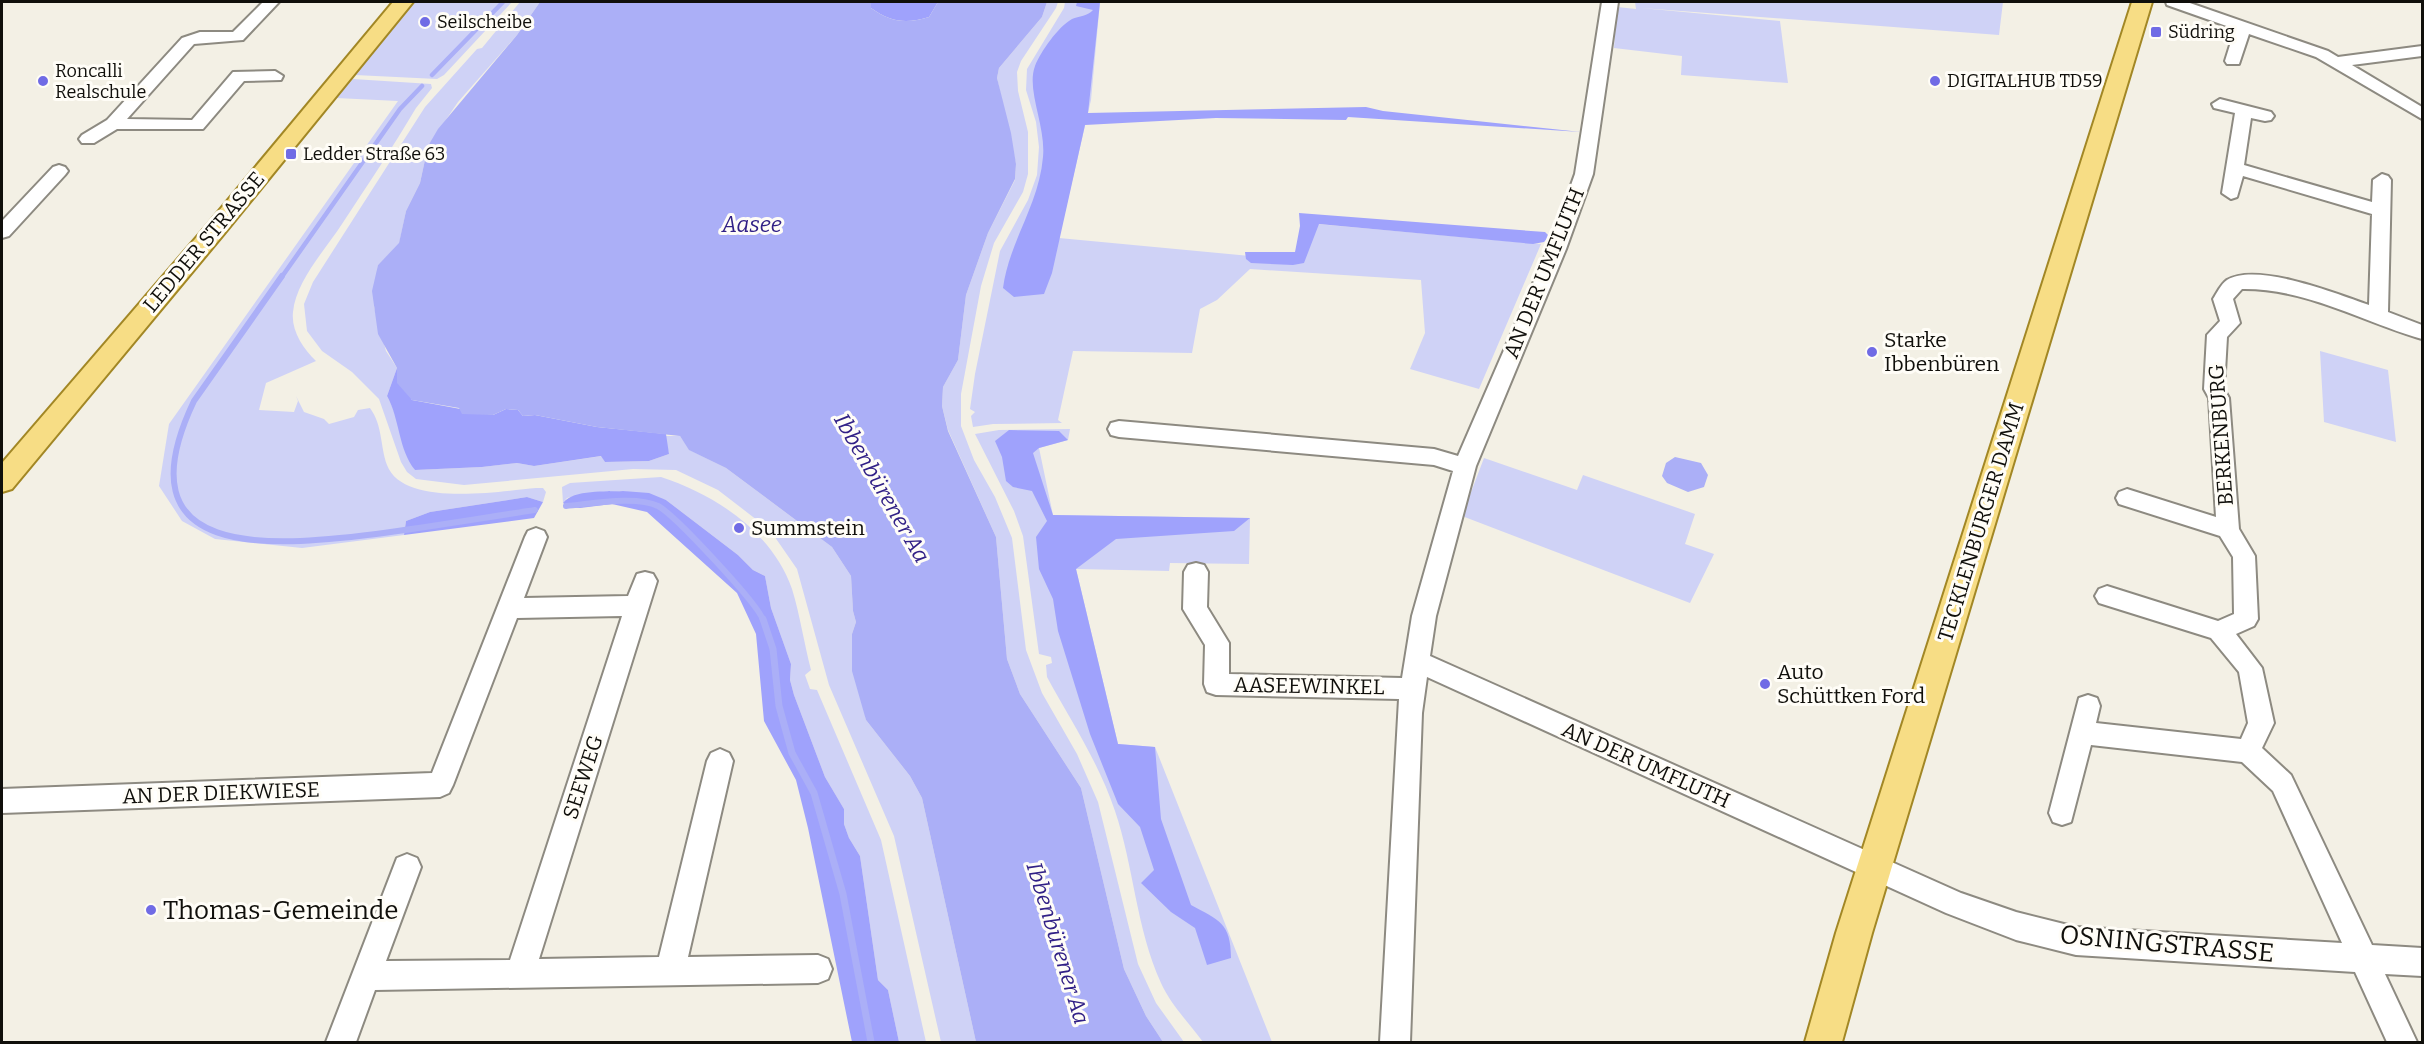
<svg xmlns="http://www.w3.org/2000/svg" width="2424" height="1044" font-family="Bitter,serif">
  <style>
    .green { fill: #cfd2f6 }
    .forest { fill: #9fa2fc }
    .water { fill: #abaff7 }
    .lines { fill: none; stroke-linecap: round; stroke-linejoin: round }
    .stream-far2 { stroke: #abaff7; stroke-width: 4.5 }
    .stream-far1 { stroke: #abaff7; stroke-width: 6 }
    .stream { stroke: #abaff7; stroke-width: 7 }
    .minor-casing { stroke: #8d8a81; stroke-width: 4 }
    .major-casing { stroke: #a28725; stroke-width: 4 }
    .minor { fill: #fff; fill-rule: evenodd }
    .major { fill: #f7dd85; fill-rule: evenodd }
    .poi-dot { fill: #706be5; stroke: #fffdf7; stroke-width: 2 }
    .labels { text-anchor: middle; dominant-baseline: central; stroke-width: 6; stroke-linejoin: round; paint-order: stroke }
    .far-poi-label { font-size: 18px; fill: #100f0b; stroke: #fffdf7; text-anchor: start }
    .street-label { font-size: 21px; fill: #100f0b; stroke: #fffdf7 }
    .poi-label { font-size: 21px; fill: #100f0b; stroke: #fffdf7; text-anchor: start }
    .water-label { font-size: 22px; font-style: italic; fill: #312086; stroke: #fffdf7 }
    .near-poi-label { font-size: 26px; fill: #100f0b; stroke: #fffdf7; text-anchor: start }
    .near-street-label { font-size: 26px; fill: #100f0b; stroke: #fffdf7 }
  </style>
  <rect width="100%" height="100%" fill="#f3f0e5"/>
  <!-- green -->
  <path class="green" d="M414,2H512L444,75L437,79L355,75Z
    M520,2H540L517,35L458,102L428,146L420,183L406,211L399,244L378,265L374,307L386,351L397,368L387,396C400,419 402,445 415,470L482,467L517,463L534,466L602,456L605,462L649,461L669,454L664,436H680L690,450L726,468L832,547L851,576L853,611L856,622L852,634L866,720L910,776L922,798L976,1042H941L894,836L829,685L797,569L770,530L718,490L676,470L633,469L464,485L416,479L407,472L401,462L379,399L352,372L322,351L307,331L304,304L313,282L425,107L477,49L482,48Z
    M1047,2H1058L1056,8L1021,61L1017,72L1018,91L1028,132V174L1023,192L994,243L981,286L961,394V426L974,460L995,497L1012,538L1026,650L1042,693L1077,754L1098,802L1138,964L1156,1003L1184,1042H1163L1146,1016L1124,969L1081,788L1020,694L1007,659L996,537L948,430L942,406L943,387L958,360L966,295L988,233L1015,180L1016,164L997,78L999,68L1042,17Z
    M1065,2H1100L1091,100L1059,238L1250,256L1302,254L1317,224L1541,244L1479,389L1410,369L1425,333L1421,280L1250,269L1217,300L1200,309L1192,353L1073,351L1058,420L1062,423L993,424L973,427L971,416L975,412L970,409L975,374L1000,251L1028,200L1037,175L1039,147L1036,122L1026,90L1027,69L1064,8Z
    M1635,2H2003L1999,35L1641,8L1780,21L1788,83L1681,75L1682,56L1614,48L1617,7L1636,9Z
    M353,79L431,84L432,88L416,108C393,147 367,186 342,224C325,250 296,281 293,312C291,331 303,348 316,361L266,383L259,410L294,412L298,401L296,396L304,412L324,419L329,424L354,417L358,410L370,408C383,426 380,446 387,465C403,508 500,491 536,488H543L546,492L543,502L527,497L430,512L406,521L404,535L302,548L215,539L182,521L159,486L169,424L398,101L336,98Z
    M2320,351L2388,370L2396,442L2324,422Z
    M1070,429L1068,440L1039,448L1053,515L1250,518L1249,564L1170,563L1169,571L1076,569L1118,744L1155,747L1272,1042H1203C1189,1023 1171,1005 1161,983C1136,928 1134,867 1115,811C1099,763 1071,721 1047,677L1046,665L1052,663L1051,657L1039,654L1023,536L1014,511L975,434L999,430Z
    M1484,458L1577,490L1583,475L1695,514L1685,544L1714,554L1690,603L1462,516Z
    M661,477C716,495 772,532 792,589C800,615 804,643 811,670L805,675L810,689L817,690L881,840L926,1042H899L888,990L878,980L860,856L849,838L844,824V809L825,777L794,695L790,680L791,664L771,608L765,576L753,570L738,555L666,500L623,491L579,495L567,498L563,503L562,487L570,483Z"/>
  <!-- forest -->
  <path class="forest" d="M871,2H938L929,17C906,24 890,22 871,8Z
    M1077,2H1100L1088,113L1366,107L1383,111L1581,132L1348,117L1346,120L1216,118L1085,125L1052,273L1044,294L1014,297L1003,288C1009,242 1039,205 1043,157C1046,126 1026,90 1035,66C1041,51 1058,27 1072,19C1079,16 1088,16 1093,10L1076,6Z
    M1299,213L1545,232L1549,236L1544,242L1533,244L1319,224L1304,263L1293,265L1251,263L1246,259L1245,252H1295L1300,226Z
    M397,368L412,400L493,415L506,409L518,410L523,416L535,415L597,427L666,434L669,454L649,461L605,462L601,456L534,466L517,463L482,467L415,470C398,449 400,419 387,396Z
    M1009,430L1059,431L1068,440L1039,448L1033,453L1053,515L1250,518L1234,531L1116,539L1076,569L1118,744L1155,747L1161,819L1191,905C1219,920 1231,923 1231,958L1207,965L1195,928L1171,912L1141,883L1154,870L1140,827L1118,804L1090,734L1058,631L1053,599L1039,569L1036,537L1047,521L1032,491L1013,487L1006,481L1002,457L995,441Z
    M623,491L649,493L666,500L738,555L753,570L765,576L771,608L791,664L790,680L794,695L825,777L844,809V824L849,838L860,856L878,980L888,990L899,1042H852L808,828L796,780L764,721L756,634L737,593L647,512L612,504L580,508L569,507L563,503C574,489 606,492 623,491Z
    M527,497L543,502L534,518L404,535L406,521L430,512Z"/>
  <!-- water -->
  <path class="water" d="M540,2H871V8C890,22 906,24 929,17L938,2H1047L1042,17L999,68L997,78L1011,133L1016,164L1015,179L988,233L966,295L958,360L943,387L942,406L948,431L996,537L1007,659L1020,694L1081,788L1124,969L1146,1016L1163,1042H976L922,798L910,776L866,720L852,671V634L856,622L853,611L851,576L832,547L726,468L689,450L680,436L597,427L535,415L523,416L518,410L506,409L493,415L462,414L459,408L412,400L397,383V368L378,334L372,291L378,265L399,243L406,211L420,183L428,146L438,129L517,35Z
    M1675,457L1701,463L1708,475L1704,487L1688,492L1667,483L1662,476L1666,463Z"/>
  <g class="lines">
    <!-- stream-far2 -->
    <path class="stream-far2" d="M432,75L503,2
      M281,278L400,109L422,86"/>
    <!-- stream-far1 -->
    <path class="stream-far1" d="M282,276L194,401C118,561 271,547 376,534C429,527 482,518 535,510
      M566,506C590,504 636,495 658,506C674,514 758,604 763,620"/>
    <!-- stream -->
    <path class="stream" d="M763,619L773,649L779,706L792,753L814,793L843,894L871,1042"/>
    <defs>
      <path id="minor" d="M263,2H279L243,40L194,44L127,119L192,120L233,72L275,71L283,76L281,80L244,81L203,129H117L94,143H82L79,139L82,135L107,120L182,38L200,32H233Z
        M1602,2H1618L1593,174L1566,249L1476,466L1436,616L1430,656L1961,893L2016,912L2076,927L2342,943L2273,791L2242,762L2091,745L2071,822L2062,825L2053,822L2049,813L2079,698L2088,695L2097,698L2100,706L2096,723L2241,739L2248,723L2239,672L2211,638L2099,603L2095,596L2099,589L2107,586L2218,621L2234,614L2233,557L2220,536L2119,504L2116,498L2119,492L2127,489L2216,517L2209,398L2204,389L2207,335L2220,321L2213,299C2217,293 2221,284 2227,280C2257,262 2338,294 2369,305L2372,214L2243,176L2237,197L2231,199L2222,193L2235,113L2214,108L2212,104L2220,99L2271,112L2274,116L2271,120L2265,121L2251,118L2244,165L2372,202L2373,180L2382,174L2388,176L2391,180L2388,312L2422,325V339C2363,322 2306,288 2242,289L2233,299L2240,323L2227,337L2224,389L2229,398L2239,529L2255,556L2258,619L2254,626L2236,634L2262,668L2274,723L2262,748L2291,775L2372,945L2422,948V976L2385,974L2417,1042H2387L2355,972L2076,955L2016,940L1946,913L1427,677L1422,713L1410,1042H1380L1399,699L1216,695L1207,692L1204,684L1205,645L1183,609L1184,572L1188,565L1196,563L1204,565L1208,572L1207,607L1229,643V674L1402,678L1412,616L1453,471L1434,465L1119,437L1111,435L1108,429L1111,423L1119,421L1434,449L1458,456L1548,249L1575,174Z
        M2166,2H2187L2328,51L2338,57L2422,46V56L2352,65L2422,107V119L2316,57L2249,34L2239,64H2227L2225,61L2235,29L2167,5Z
        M59,165L65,167L68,171L65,175L9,236L2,238V221L53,167Z
        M536,528L544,531L547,537L524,598L628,596L637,574L645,572L653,574L657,581L539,959L659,957L707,761L711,753L720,749L729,753L733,761L688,957L818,955L828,959L832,969L828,979L818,983L375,990L356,1042H326L397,858L407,854L417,858L421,867L386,961L510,960L622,616L517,618L453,785L449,793L440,797L2,813V789L432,773L525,537L528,531Z"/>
      <path id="major" d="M393,2H413L223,235L12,489L2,492V463L207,225Z
        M2132,2H2152L1872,933L1842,1042H1805L1836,933Z"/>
    </defs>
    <!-- minor casing -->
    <use href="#minor" class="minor-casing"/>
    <!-- major casing -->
    <use href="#major" class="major-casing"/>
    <!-- minor -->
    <use href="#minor" class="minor"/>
    <!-- major -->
    <use href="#major" class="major"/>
  </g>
  <!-- markers -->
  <g class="poi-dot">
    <circle cx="425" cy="22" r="6"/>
    <rect x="2150" y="26" width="12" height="12" rx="3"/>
    <circle cx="43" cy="81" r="6"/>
    <circle cx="1935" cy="81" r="6"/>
    <rect x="285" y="148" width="12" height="12" rx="3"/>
    <circle cx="1872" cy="352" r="6"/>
    <circle cx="739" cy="528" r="6"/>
    <circle cx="1765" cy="684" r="6"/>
    <circle cx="151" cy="910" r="6"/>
  </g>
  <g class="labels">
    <!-- far-poi labels -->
    <g class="far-poi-label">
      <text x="437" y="22">Seilscheibe</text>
      <text x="2168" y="32">Südring</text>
      <text x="55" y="71">Roncalli<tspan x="55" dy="21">Realschule</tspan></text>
      <text x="1947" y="81">DIGITALHUB TD59</text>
      <text x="303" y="154">Ledder Straße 63</text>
    </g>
    <!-- street labels -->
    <g class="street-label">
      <text transform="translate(204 242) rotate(-50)">LEDDER STRASSE</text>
      <text transform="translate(1544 273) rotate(-68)">AN DER UMFLUTH</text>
      <text transform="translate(2221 435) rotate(-94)">BERKENBURG</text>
      <text transform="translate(1981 522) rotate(-73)">TECKLENBURGER DAMM</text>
      <text transform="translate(1309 686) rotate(1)">AASEEWINKEL</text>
      <text transform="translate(1646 765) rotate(24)">AN DER UMFLUTH</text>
      <text transform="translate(583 777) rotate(-72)">SEEWEG</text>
      <text transform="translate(221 793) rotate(-2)">AN DER DIEKWIESE</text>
    </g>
    <!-- poi labels -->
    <g class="poi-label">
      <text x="1884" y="340">Starke<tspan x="1884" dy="24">Ibbenbüren</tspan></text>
      <text x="751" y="528">Summstein</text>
      <text x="1777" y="672">Auto<tspan x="1777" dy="24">Schüttken Ford</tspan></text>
    </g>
    <!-- water labels -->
    <g class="water-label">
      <text x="752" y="224">Aasee</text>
      <text transform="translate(882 488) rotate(60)">Ibbenbürener Aa</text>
      <text transform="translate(1058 943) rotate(73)">Ibbenbürener Aa</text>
    </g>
    <!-- near-poi labels -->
    <g class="near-poi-label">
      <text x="163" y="910">Thomas-Gemeinde</text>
    </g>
    <!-- near-street labels -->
    <g class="near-street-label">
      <text transform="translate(2167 944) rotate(5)">OSNINGSTRASSE</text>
    </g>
  </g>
  <!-- border -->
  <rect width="2424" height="1044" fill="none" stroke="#100f0b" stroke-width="6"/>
</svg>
